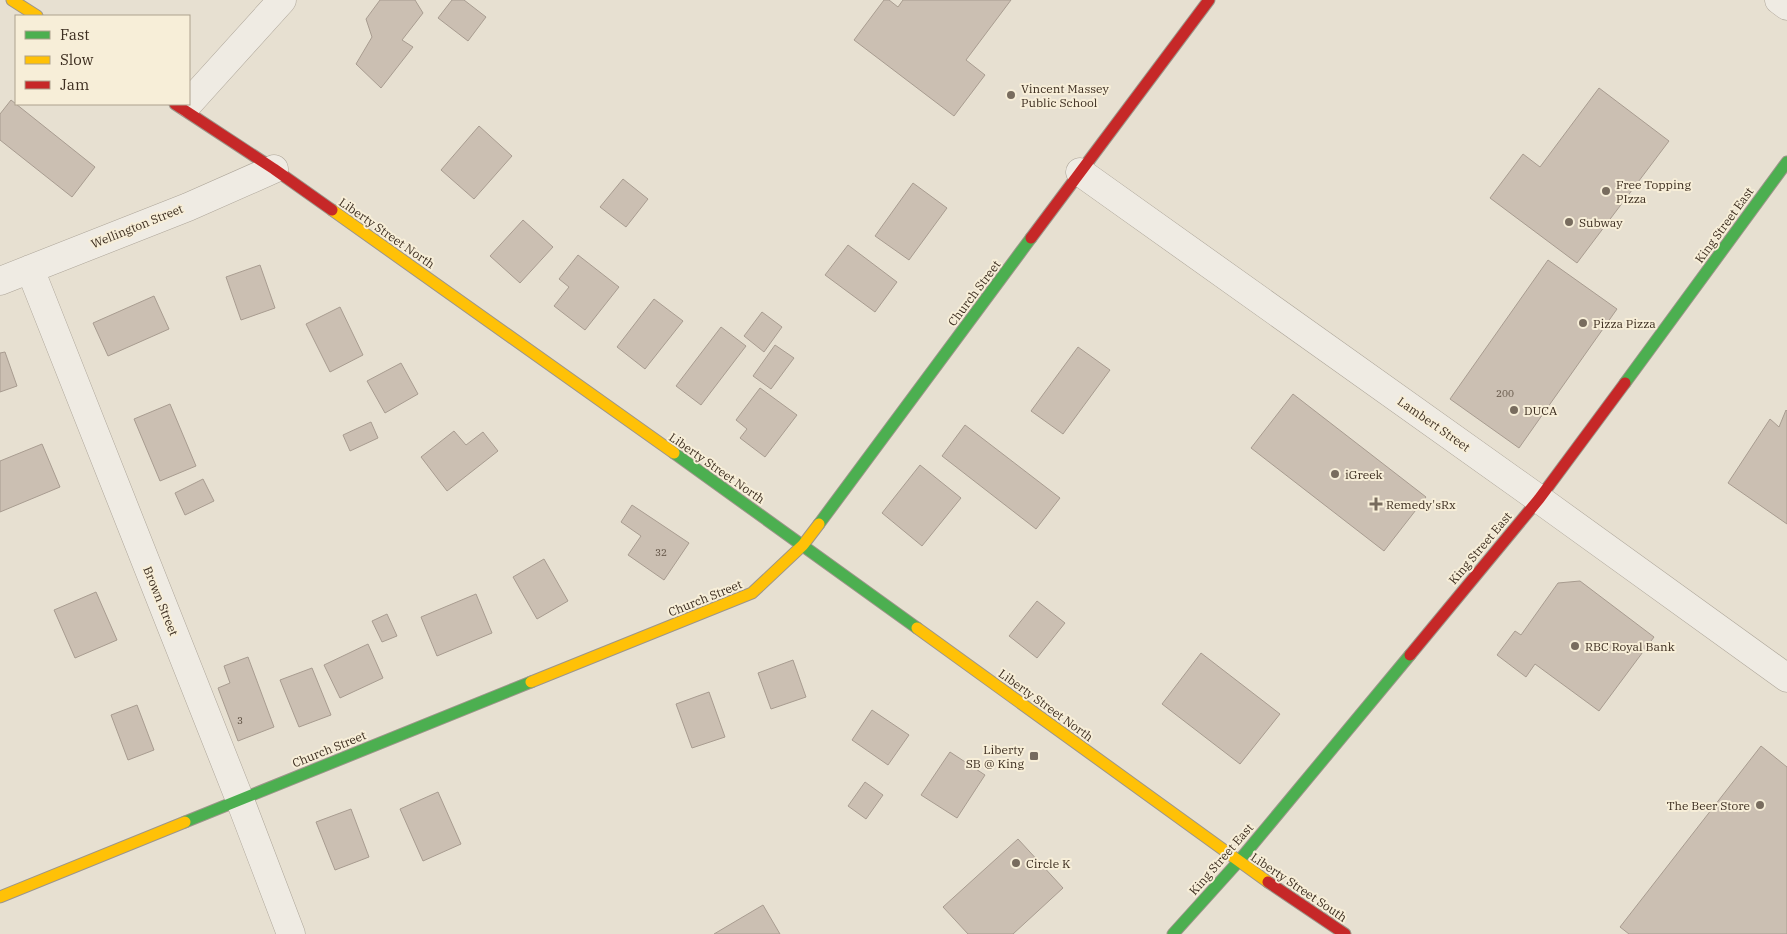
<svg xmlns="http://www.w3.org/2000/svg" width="1787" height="934" font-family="'IBM Plex Serif',serif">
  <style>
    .building { fill: #cbbfb2; stroke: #a89c90 }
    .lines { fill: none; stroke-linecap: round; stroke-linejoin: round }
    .street-casing { stroke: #ada599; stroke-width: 29 }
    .fast-casing { stroke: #9c958a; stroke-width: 13 }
    .slow-casing { stroke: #9c958a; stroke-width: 13 }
    .jam-casing { stroke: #9c958a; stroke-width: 13 }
    .street { stroke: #efebe3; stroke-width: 28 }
    .fast { stroke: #4caf50; stroke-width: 11 }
    .slow { stroke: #ffc107; stroke-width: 11 }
    .jam { stroke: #c62828; stroke-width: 11 }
    .poi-dot { fill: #786c5e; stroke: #f7eed8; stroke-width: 2 }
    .labels { text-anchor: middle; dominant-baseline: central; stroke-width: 4; stroke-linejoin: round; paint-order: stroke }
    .number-label { font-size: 10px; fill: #605244 }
    .poi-label { font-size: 12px; fill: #3d2e20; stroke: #f7eed8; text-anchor: start }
    .street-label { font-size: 12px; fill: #3d2e20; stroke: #f7eed8 }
  </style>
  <rect width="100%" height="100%" fill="#e7e0d1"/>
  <!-- building -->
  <path class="building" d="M380,0H415L423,13L402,40L413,47L381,88L356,64L372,37L366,19Z
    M452,0H464L486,17L468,41L438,18Z
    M884,0H889L898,7L903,0H1011L966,60L985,75L954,116L854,40Z
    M1599,88L1669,141L1577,263L1490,198L1523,154L1540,167Z
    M11,100L95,167L72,197L0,140V114Z
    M479,126L512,156L474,199L441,170Z
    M623,179L648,199L626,227L600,207Z
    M913,183L947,208L909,260L875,236Z
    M523,220L553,247L520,283L490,256Z
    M848,245L897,282L875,312L825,275Z
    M578,255L619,287L585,330L554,306L569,287L559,279Z
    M1548,260L1617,309L1519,448L1450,399Z
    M260,265L275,308L241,320L226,277Z
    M154,296L169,329L108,356L93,323Z
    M654,299L683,321L645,369L617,347Z
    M340,307L363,355L330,372L306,324Z
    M762,312L782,327L764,352L744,336Z
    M721,327L746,346L701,405L676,386Z
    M775,345L794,358L771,389L753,376Z
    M1078,347L1110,370L1063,434L1031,411Z
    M5,352L17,386L0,392V353Z
    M401,363L418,394L385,413L367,381Z
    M760,388L797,415L765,457L740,438L747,429L736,420Z
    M1293,394L1426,497L1384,551L1251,448Z
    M170,404L196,466L160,481L134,419Z
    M1786,410L1787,411V524L1728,483L1770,419L1779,427Z
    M371,422L378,438L350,451L343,435Z
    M965,425L1060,498L1036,529L942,456Z
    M454,431L466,445L483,432L498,451L447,491L421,457Z
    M42,444L60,487L0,512V461Z
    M920,465L961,498L922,546L882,513Z
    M203,479L214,501L185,515L175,493Z
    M632,505L689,543L664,580L628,555L641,536L621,522Z
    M544,559L568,601L537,619L513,577Z
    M1580,581L1654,637L1599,711L1535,664L1526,677L1497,655L1515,631L1521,635L1558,583Z
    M96,592L117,640L75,658L54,610Z
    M476,594L492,633L437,656L421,617Z
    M1037,601L1065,623L1037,658L1009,636Z
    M387,614L397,636L382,642L372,621Z
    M368,644L383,678L340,698L324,665Z
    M1201,653L1280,714L1240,764L1162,704Z
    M248,657L274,727L238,741L218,688L230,683L224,666Z
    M793,660L806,697L771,709L758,673Z
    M312,668L331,715L299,727L280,680Z
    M709,692L725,737L692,748L676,704Z
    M137,705L154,750L128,760L111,715Z
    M872,710L909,735L888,765L852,740Z
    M1761,746L1787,767V934H1629L1620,927Z
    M950,752L985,775L957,818L921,795Z
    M865,782L883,795L866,819L848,806Z
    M438,792L461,844L423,861L400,809Z
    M351,809L369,857L335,870L316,822Z
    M1018,839L1063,888L1013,934H968L943,907Z
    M763,905L780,934H714Z"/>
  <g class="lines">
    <defs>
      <path id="street" d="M1779,0L1787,6
        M189,103L282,0
        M1080,172L1539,499L1787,678
        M30,269L240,800L291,934
        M0,281L188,207L274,169"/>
      <path id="fast" d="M1625,383L1787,162
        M674,453L917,628
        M819,524L1031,238
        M185,822L531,682
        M1173,934L1238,862L1410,655"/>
      <path id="slow" d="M12,0L37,16
        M332,210L674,453
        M917,628L1268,882
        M531,682L752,593L803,545L819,524
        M0,897L185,822"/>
      <path id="jam" d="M175,104L274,169L332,210
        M1031,238L1209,0
        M1410,655L1539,499L1625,383
        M1268,882L1345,934"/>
    </defs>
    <!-- street casing -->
    <use href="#street" class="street-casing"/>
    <!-- fast casing -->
    <use href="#fast" class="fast-casing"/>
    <!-- slow casing -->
    <use href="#slow" class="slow-casing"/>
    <!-- jam casing -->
    <use href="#jam" class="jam-casing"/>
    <!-- street -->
    <use href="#street" class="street"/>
    <!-- fast -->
    <use href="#fast" class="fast"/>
    <!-- slow -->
    <use href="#slow" class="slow"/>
    <!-- jam -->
    <use href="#jam" class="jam"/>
  </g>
  <!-- markers -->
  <g class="poi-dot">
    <circle cx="1011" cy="95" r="5"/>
    <circle cx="1606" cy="191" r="5"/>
    <circle cx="1569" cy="222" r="5"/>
    <circle cx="1583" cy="323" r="5"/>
    <circle cx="1514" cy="410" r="5"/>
    <circle cx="1335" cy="474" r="5"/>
    <path d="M1373.5 496.5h5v5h5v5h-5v5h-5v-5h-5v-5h5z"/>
    <circle cx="1575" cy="646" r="5"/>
    <rect x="1029" y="751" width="10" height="10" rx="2.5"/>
    <circle cx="1760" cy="805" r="5"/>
    <circle cx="1016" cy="863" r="5"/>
  </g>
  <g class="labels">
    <!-- number labels -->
    <g class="number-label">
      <text x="1505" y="393">200</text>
      <text x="661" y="552">32</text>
      <text x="240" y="720">3</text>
    </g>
    <!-- poi labels -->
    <g class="poi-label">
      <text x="1021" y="88">Vincent Massey<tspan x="1021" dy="14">Public School</tspan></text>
      <text x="1616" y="184">Free Topping<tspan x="1616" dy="14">PIzza</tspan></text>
      <text x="1579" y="222">Subway</text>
      <text x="1593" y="323">Pizza Pizza</text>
      <text x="1524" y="410">DUCA</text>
      <text x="1345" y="474">iGreek</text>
      <text x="1386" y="504">Remedy'sRx</text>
      <text x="1585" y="646">RBC Royal Bank</text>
      <text x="1024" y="749" text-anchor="end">Liberty<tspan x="1024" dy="14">SB @ King</tspan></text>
      <text x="1750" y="805" text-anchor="end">The Beer Store</text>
      <text x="1026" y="863">Circle K</text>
    </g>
    <!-- street labels -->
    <g class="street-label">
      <text transform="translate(1724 225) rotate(-54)">King Street East</text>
      <text transform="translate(137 226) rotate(-22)">Wellington Street</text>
      <text transform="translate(387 233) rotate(35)">Liberty Street North</text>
      <text transform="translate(974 293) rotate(-53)">Church Street</text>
      <text transform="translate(1434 424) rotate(35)">Lambert Street</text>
      <text transform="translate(717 468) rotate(35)">Liberty Street North</text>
      <text transform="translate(1480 548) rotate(-50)">King Street East</text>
      <text transform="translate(705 598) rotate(-22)">Church Street</text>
      <text transform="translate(161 601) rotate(68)">Brown Street</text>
      <text transform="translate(1046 705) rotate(36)">Liberty Street North</text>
      <text transform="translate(329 749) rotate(-22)">Church Street</text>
      <text transform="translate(1221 859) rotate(-49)">King Street East</text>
      <text transform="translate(1299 887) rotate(34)">Liberty Street South</text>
    </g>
  </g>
  <!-- legend -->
  <rect x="15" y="15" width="175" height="90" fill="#f7eed8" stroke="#ada18e"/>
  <rect x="25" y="31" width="25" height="8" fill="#4caf50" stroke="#ada18e"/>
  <text x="60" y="40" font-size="15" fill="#3d2e20">Fast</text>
  <rect x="25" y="56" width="25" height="8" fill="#ffc107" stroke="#ada18e"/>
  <text x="60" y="65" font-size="15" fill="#3d2e20">Slow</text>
  <rect x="25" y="81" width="25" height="8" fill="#c62828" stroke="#ada18e"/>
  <text x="60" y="90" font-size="15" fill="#3d2e20">Jam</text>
</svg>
